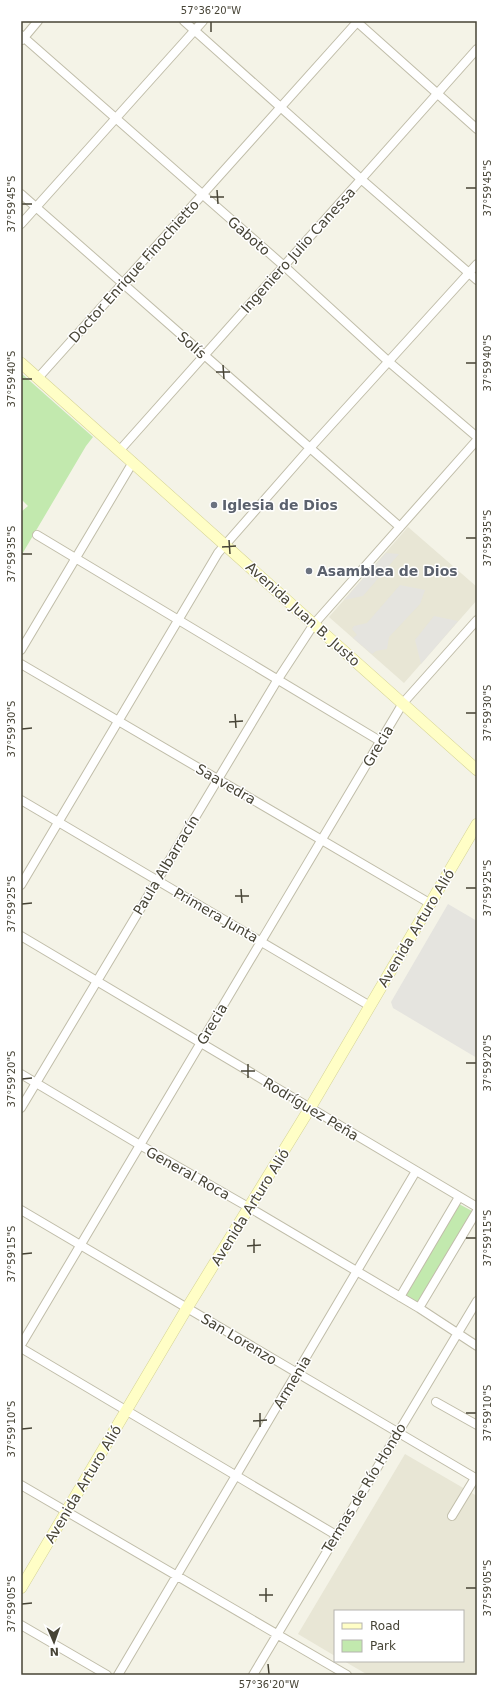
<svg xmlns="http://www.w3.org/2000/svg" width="498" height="1696" font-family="'DejaVu Sans',sans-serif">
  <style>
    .residential { fill: #e8e6d5 }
    .green { fill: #c2e9ae }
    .parking { fill: #e5e4df }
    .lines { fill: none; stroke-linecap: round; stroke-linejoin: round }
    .street-casing { stroke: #c0bda9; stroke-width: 10 }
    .secondary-casing { stroke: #d5d395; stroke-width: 12 }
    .street { stroke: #fff; stroke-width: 8 }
    .secondary { stroke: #fffec6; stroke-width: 11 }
    .ticks { fill: none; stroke: #474436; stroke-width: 1.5 }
    .worship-dot { fill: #6b7280; stroke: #fff; stroke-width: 1.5 }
    .labels { text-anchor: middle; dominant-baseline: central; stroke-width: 3; stroke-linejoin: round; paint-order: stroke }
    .street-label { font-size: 14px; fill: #474436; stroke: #fff }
    .worship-label { font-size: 14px; font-weight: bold; fill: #5b616d; stroke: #fff; text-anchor: start }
    .neatline { fill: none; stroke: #474436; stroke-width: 1.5 }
    .ticks-label { font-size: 10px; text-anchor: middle; fill: #474436 }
  </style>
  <rect width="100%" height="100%" fill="#f4f3e7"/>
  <!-- residential -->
  <path class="residential" d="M408,527L477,587V600L404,683L329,617Z
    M405,1454L477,1496V1675H368L344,1661H463V1611H335V1656L298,1634Z"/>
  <!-- green -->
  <path class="green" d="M21,373L93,437L86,446L21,556V512L28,506L21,499Z
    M459,1204L472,1211L417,1303L405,1297Z"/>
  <!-- parking -->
  <path class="parking" d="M386,553L399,554L363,596L344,600Z
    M400,585L425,590L420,604L389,637L387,649L376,651L372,654L353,638L357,635L352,629L354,626L367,623Z
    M434,616L458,621L421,664L415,640Z
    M448,904L477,921V1058L393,1008L391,1002Z"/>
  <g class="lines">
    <defs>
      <path id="street" d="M184,21L361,179L477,280
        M356,21L477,129
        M21,35L284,266L389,362L477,437
        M22,40L38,21
        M21,194L400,527
        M21,224L203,21
        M38,378L358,21
        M120,450L477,49
        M37,535L380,741
        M21,650L133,462
        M21,664L431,904
        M21,800L370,1006
        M21,885L218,553L310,448L477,264
        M21,936L477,1207
        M21,1074L140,1145L250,1208L419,1308L477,1346
        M21,1108L278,679L314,624L477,440
        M21,1210L477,1479
        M400,1297L459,1197
        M419,1308L477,1211
        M21,1345L403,703L477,620
        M21,1348L336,1535
        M436,1402L477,1425
        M21,1485L347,1675
        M452,1516L475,1478
        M21,1625L107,1675
        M118,1675L416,1171
        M253,1675L477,1301"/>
      <path id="secondary" d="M21,363L477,770
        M21,1588L187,1308L310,1108L477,824"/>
    </defs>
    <!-- street casing -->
    <use href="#street" class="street-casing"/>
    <!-- secondary casing -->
    <use href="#secondary" class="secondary-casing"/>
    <!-- street -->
    <use href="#street" class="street"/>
    <!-- secondary -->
    <use href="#secondary" class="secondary"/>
  </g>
  <!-- ticks -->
  <path class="ticks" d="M211,22V32M466,188H476M217,190L218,204M210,197H224M22,204H32M466,363H476M223,365L224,379M216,372H230M22,379H32M466,538H476M229,540L230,554M222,547L236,546M22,554H32M466,713H476M235,714L236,728M229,722L243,721M22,729L32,728M466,888H476M241,889L242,903M235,896H249M22,904L32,903M466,1063H476M248,1064V1078M241,1071H255M22,1079L32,1078M466,1238H476M254,1239V1253M247,1246L261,1245M22,1254L32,1253M260,1413V1427M466,1413H476M253,1421L267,1420M22,1429L32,1428M266,1588V1602M466,1588H476M259,1595H273M22,1604L32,1603M268,1664L269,1674"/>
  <!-- markers -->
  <g class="worship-dot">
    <circle cx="214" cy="505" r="4"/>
    <circle cx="309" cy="571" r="4"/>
  </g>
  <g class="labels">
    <!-- street labels -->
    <g class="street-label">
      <text transform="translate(249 236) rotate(41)">Gaboto</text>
      <text transform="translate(298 250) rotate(-48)">Ingeniero Julio Canessa</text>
      <text transform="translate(134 271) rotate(-48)">Doctor Enrique Finochietto</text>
      <text transform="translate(192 345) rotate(41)">Solís</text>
      <text transform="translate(303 614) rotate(42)">Avenida Juan B. Justo</text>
      <text transform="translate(378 746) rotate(-59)">Grecia</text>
      <text transform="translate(226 784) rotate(30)">Saavedra</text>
      <text transform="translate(166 865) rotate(-59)">Paula Albarracín</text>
      <text transform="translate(216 915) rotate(30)">Primera Junta</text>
      <text transform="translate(416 928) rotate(-59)">Avenida Arturo Alió</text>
      <text transform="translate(212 1024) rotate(-59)">Grecia</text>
      <text transform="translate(311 1109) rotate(31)">Rodríguez Peña</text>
      <text transform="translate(188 1173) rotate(29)">General Roca</text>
      <text transform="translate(250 1207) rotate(-58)">Avenida Arturo Alió</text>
      <text transform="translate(239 1339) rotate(31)">San Lorenzo</text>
      <text transform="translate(292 1382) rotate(-59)">Armenia</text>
      <text transform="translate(83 1484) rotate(-59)">Avenida Arturo Alió</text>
      <text transform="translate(364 1488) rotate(-59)">Termas de Río Hondo</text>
    </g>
    <!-- worship labels -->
    <g class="worship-label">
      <text x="222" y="505">Iglesia de Dios</text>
      <text x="317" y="571">Asamblea de Dios</text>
    </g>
  </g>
  <!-- border -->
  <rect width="498" height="1696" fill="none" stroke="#ffffff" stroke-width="44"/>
  <!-- legend -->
  <rect x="334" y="1610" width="130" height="52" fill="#ffffff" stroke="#b5b4af"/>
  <rect x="342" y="1623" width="20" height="6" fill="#fffec6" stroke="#b5b4af"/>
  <text x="370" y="1630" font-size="12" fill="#474436">Road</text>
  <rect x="342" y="1640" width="20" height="12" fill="#c2e9ae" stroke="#b5b4af"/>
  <text x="370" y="1650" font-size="12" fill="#474436">Park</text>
  <!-- north arrow -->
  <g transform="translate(54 1642) rotate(178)" stroke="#ffffff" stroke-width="3" paint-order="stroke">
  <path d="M0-3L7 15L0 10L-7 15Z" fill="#474436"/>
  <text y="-6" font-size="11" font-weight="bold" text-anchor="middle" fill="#474436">N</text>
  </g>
  <rect x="22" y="22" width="454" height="1652" class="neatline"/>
  <g class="ticks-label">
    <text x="211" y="14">57°36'20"W</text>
    <text transform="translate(487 188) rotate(-90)" y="4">37°59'45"S</text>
    <text transform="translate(11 204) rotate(-90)" y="4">37°59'45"S</text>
    <text transform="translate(487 363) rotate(-90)" y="4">37°59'40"S</text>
    <text transform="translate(11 379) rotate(-90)" y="4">37°59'40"S</text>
    <text transform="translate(487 538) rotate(-90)" y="4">37°59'35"S</text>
    <text transform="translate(11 554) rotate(-90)" y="4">37°59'35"S</text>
    <text transform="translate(487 713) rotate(-90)" y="4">37°59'30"S</text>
    <text transform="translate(11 729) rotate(-90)" y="4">37°59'30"S</text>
    <text transform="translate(487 888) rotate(-90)" y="4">37°59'25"S</text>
    <text transform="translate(11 904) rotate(-90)" y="4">37°59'25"S</text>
    <text transform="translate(487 1063) rotate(-90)" y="4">37°59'20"S</text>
    <text transform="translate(11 1079) rotate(-90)" y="4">37°59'20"S</text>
    <text transform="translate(487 1238) rotate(-90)" y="4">37°59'15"S</text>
    <text transform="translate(11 1254) rotate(-90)" y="4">37°59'15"S</text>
    <text transform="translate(487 1413) rotate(-90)" y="4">37°59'10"S</text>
    <text transform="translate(11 1429) rotate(-90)" y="4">37°59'10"S</text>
    <text transform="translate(487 1588) rotate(-90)" y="4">37°59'05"S</text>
    <text transform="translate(11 1604) rotate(-90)" y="4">37°59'05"S</text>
    <text x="269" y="1688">57°36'20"W</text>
  </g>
</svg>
